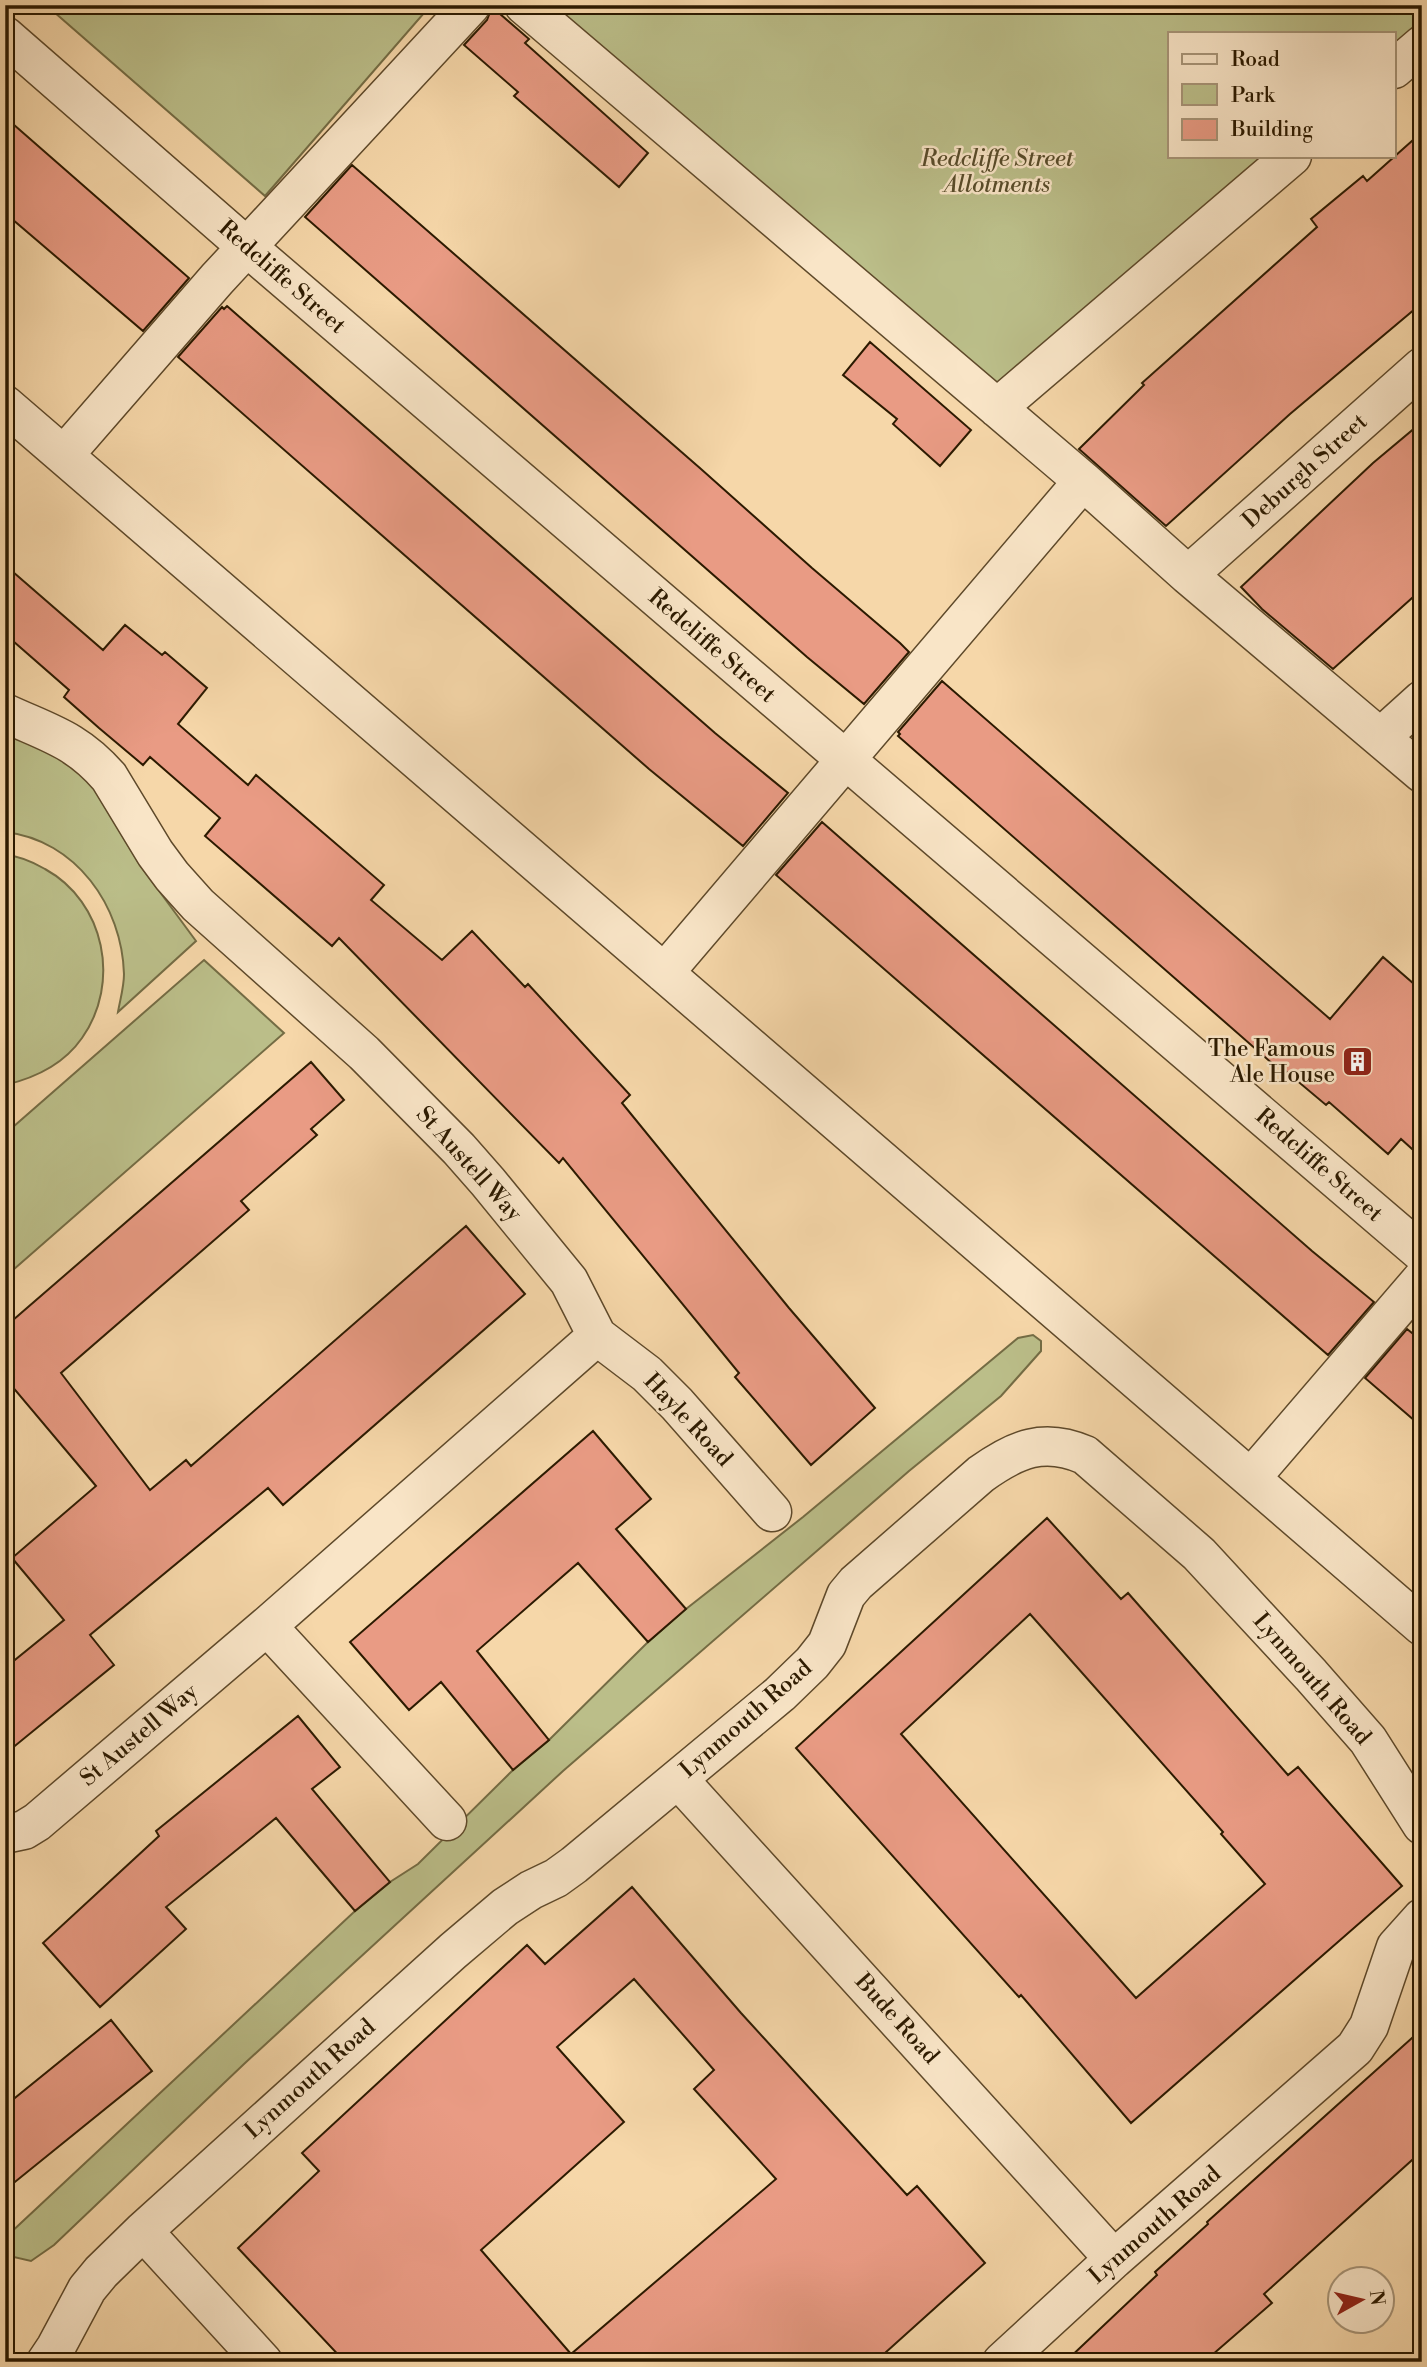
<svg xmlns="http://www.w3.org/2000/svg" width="1427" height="2367" font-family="'Libre Bodoni',serif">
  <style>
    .green { fill: #bbbe89; stroke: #746c44; stroke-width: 2 }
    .building { fill: #e99b84; stroke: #2c1a00; stroke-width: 2; fill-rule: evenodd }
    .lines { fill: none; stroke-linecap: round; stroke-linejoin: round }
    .minor-casing { stroke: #5e492a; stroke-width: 41 }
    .minor { stroke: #f9e5c7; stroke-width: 38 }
    .labels { text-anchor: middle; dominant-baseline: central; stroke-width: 5; stroke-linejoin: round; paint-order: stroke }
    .park-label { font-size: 23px; font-style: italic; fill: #574b29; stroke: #f9e5c7 }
    .street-label { font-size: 23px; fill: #2c1a00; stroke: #f9e5c7 }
    .poi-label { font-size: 23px; fill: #2c1a00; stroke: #f9e5c7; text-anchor: end }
  </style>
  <rect width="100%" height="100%" fill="#f6d7a9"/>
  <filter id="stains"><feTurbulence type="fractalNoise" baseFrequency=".00286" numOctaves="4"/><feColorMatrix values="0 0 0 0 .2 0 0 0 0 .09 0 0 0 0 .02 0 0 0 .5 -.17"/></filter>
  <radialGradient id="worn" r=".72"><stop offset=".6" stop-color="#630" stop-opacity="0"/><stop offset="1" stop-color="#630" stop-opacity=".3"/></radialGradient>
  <!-- green -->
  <path class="green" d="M46,5H431L265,196Z
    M553,5H1422V22L1394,46V33H1170V156H1268L997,392Z
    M5,727L83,770L140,865L196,941L118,1012C120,1000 124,987 124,974C122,906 76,840 5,832Z
    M5,855C20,856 33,862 45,869C105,902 121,983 82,1038C64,1064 35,1078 5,1085Z
    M204,960L284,1033L5,1277V1134Z
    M1033,1335L1041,1341V1351L1001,1396L909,1471L563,1771L244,2064L54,2245L31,2261L5,2255L7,2236L355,1911L390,1882L418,1864L513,1770L549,1740L648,1642L686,1609L803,1517L1018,1338Z"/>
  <!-- building -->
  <path class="building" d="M492,7L529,39L525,43L648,153L619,187L514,96L518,92L464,45L487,20Z
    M5,117L189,278L143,331L5,213Z
    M1422,132V303L1290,414L1166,526L1079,449L1144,385L1142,383L1317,227L1311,219L1363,176L1367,181Z
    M352,165L701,469L812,568L900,643L909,652L864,704L807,657L305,217Z
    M227,306L715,733L788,793L743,846L649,769L178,357L222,307L224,309Z
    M870,342L971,430L940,466L893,424L897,419L843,375Z
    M1422,422V589L1333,669L1262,609L1241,587L1373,463Z
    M5,565L103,650L125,625L162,655L165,652L207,688L178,724L248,785L256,775L384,885L371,900L442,960L472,931L525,987L528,984L630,1095L622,1103L789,1308L875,1408L811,1465L735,1377L739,1373L563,1158L559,1163L339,938L332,946L205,836L220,818L150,757L143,765L99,728L64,697L69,690L5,634Z
    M942,681L1330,1019L1383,957L1422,991V1158L1401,1139L1388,1154L1329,1102L1326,1105L1276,1063L1274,1065L898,736L900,734L898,732Z
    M822,822L1312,1251L1374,1302L1328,1355L776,875Z
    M311,1062L344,1100L311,1129L317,1135L241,1201L249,1210L61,1373L150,1490L186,1460L191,1466L466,1226L525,1294L283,1505L268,1488L90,1635L114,1665L5,1754V1668L64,1620L12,1558L96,1486L5,1378V1327Z
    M1407,1329L1422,1341V1427L1365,1378Z
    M593,1431L651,1499L616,1529L686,1609L648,1642L578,1563L477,1651L549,1740L513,1770L441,1682L409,1710L350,1642Z
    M1047,1518L1121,1599L1128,1593L1288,1775L1298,1767L1402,1886L1131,2123L1021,1995L1019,1997L796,1748ZM1030,1614L1223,1832L1221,1834L1265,1884L1136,1998L901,1734Z
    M298,1716L340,1767L312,1789L390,1882L355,1911L276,1818L166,1907L186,1929L100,2007L43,1943L159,1836L156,1831Z
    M632,1887L741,2013L907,2195L917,2186L985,2263L875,2362H345L238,2248L319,2171L302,2153L527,1945L545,1964ZM634,1979L714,2070L694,2089L776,2179L571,2354L481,2250L624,2122L557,2047Z
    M111,2020L152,2071L5,2190V2106Z
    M1422,2029V2151L1264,2294L1272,2303L1204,2362H1065L1157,2275L1155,2272L1208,2224L1207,2222Z"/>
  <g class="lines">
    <defs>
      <path id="minor" d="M524,5L1083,481L1188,575L1422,773
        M5,36L247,247L1422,1253
        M1394,69L1422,45
        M5,405L1422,1626
        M997,408L1292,156
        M64,455L217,279L471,5
        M1188,575L1422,367
        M5,713C48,733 76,739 109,777L155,853L172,876L198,905L364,1053L459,1149L488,1182L569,1281L597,1336L267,1626L37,1822L24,1830L5,1834
        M1381,737L1422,700
        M664,973L1083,481
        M597,1336L647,1374L677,1404L772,1512
        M1251,1478L1422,1279
        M267,1626L447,1821
        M678,1779L1114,2259
        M143,2231L263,2362
        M46,2362L56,2347L87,2289L101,2272L143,2231L453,1951L505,1907L531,1890L556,1878L574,1865L780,1694L812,1663L827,1644L846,1595L856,1583L981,1474C1016,1449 1044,1437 1085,1455L1199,1554L1311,1675L1368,1740L1422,1825
        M1002,2362L1114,2259L1355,2048L1369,2026L1396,1947L1422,1918"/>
    </defs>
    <!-- minor casing -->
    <use href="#minor" class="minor-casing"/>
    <!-- minor -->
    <use href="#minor" class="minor"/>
  </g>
  <!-- icons -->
  <defs>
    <symbol id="building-square" viewBox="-11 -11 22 22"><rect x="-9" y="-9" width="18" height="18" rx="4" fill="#8f2418" stroke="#f9e5c7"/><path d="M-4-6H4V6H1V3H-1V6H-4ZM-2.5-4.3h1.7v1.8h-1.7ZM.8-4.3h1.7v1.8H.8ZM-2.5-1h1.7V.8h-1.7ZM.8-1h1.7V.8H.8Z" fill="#fff"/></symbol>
  </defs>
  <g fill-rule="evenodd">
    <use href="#building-square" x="1340" y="1044" width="35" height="35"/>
  </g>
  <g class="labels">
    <!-- park labels -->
    <g class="park-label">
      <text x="997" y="159">Redcliffe Street<tspan x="997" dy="26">Allotments</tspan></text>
    </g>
    <!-- street labels -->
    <g class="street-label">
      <text transform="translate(282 277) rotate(41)">Redcliffe Street</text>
      <text transform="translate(1305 471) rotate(-42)">Deburgh Street</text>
      <text transform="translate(712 646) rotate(41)">Redcliffe Street</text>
      <text transform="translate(469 1164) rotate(48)">St Austell Way</text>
      <text transform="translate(1319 1165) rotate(41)">Redcliffe Street</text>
      <text transform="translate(688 1420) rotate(47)">Hayle Road</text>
      <text transform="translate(1312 1679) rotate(49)">Lynmouth Road</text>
      <text transform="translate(746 1719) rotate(-41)">Lynmouth Road</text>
      <text transform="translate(139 1735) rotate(-40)">St Austell Way</text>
      <text transform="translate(897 2019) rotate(48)">Bude Road</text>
      <text transform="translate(310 2079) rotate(-42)">Lynmouth Road</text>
      <text transform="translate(1155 2225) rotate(-41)">Lynmouth Road</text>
    </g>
    <!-- poi labels -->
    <g class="poi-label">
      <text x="1335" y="1049">The Famous<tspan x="1335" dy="26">Ale House</tspan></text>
    </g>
  </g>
  <!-- margin -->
  <rect width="1427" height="2367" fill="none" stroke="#f6d7a9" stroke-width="28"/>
  <rect x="7" y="7" width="1413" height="2353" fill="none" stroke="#2c1a00" stroke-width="3.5"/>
  <rect x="14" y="14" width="1399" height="2339" fill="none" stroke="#2c1a00" stroke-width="2"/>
  <!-- legend -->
  <rect x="1168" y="32" width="228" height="126" fill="#f9e5c7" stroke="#a79477" stroke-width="2"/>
  <rect x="1182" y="54" width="35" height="10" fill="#f9e5c7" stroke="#a79477" stroke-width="2"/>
  <text x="1231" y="66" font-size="21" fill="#2c1a00">Road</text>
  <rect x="1182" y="84" width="35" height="21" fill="#bbbe89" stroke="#a79477" stroke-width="2"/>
  <text x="1231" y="102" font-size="21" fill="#2c1a00">Park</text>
  <rect x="1182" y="119" width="35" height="21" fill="#e99b84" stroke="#a79477" stroke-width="2"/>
  <text x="1231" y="136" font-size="21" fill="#2c1a00">Building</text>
  <!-- north arrow -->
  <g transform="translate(1361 2300) rotate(82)"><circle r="33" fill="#f9e5c7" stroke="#a79477" stroke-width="2"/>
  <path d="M0-5L12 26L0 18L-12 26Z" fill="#8f2418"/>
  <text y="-10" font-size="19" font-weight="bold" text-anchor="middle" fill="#2c1a00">N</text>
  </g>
  <rect width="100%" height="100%" filter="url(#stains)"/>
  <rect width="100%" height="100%" fill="url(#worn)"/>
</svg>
